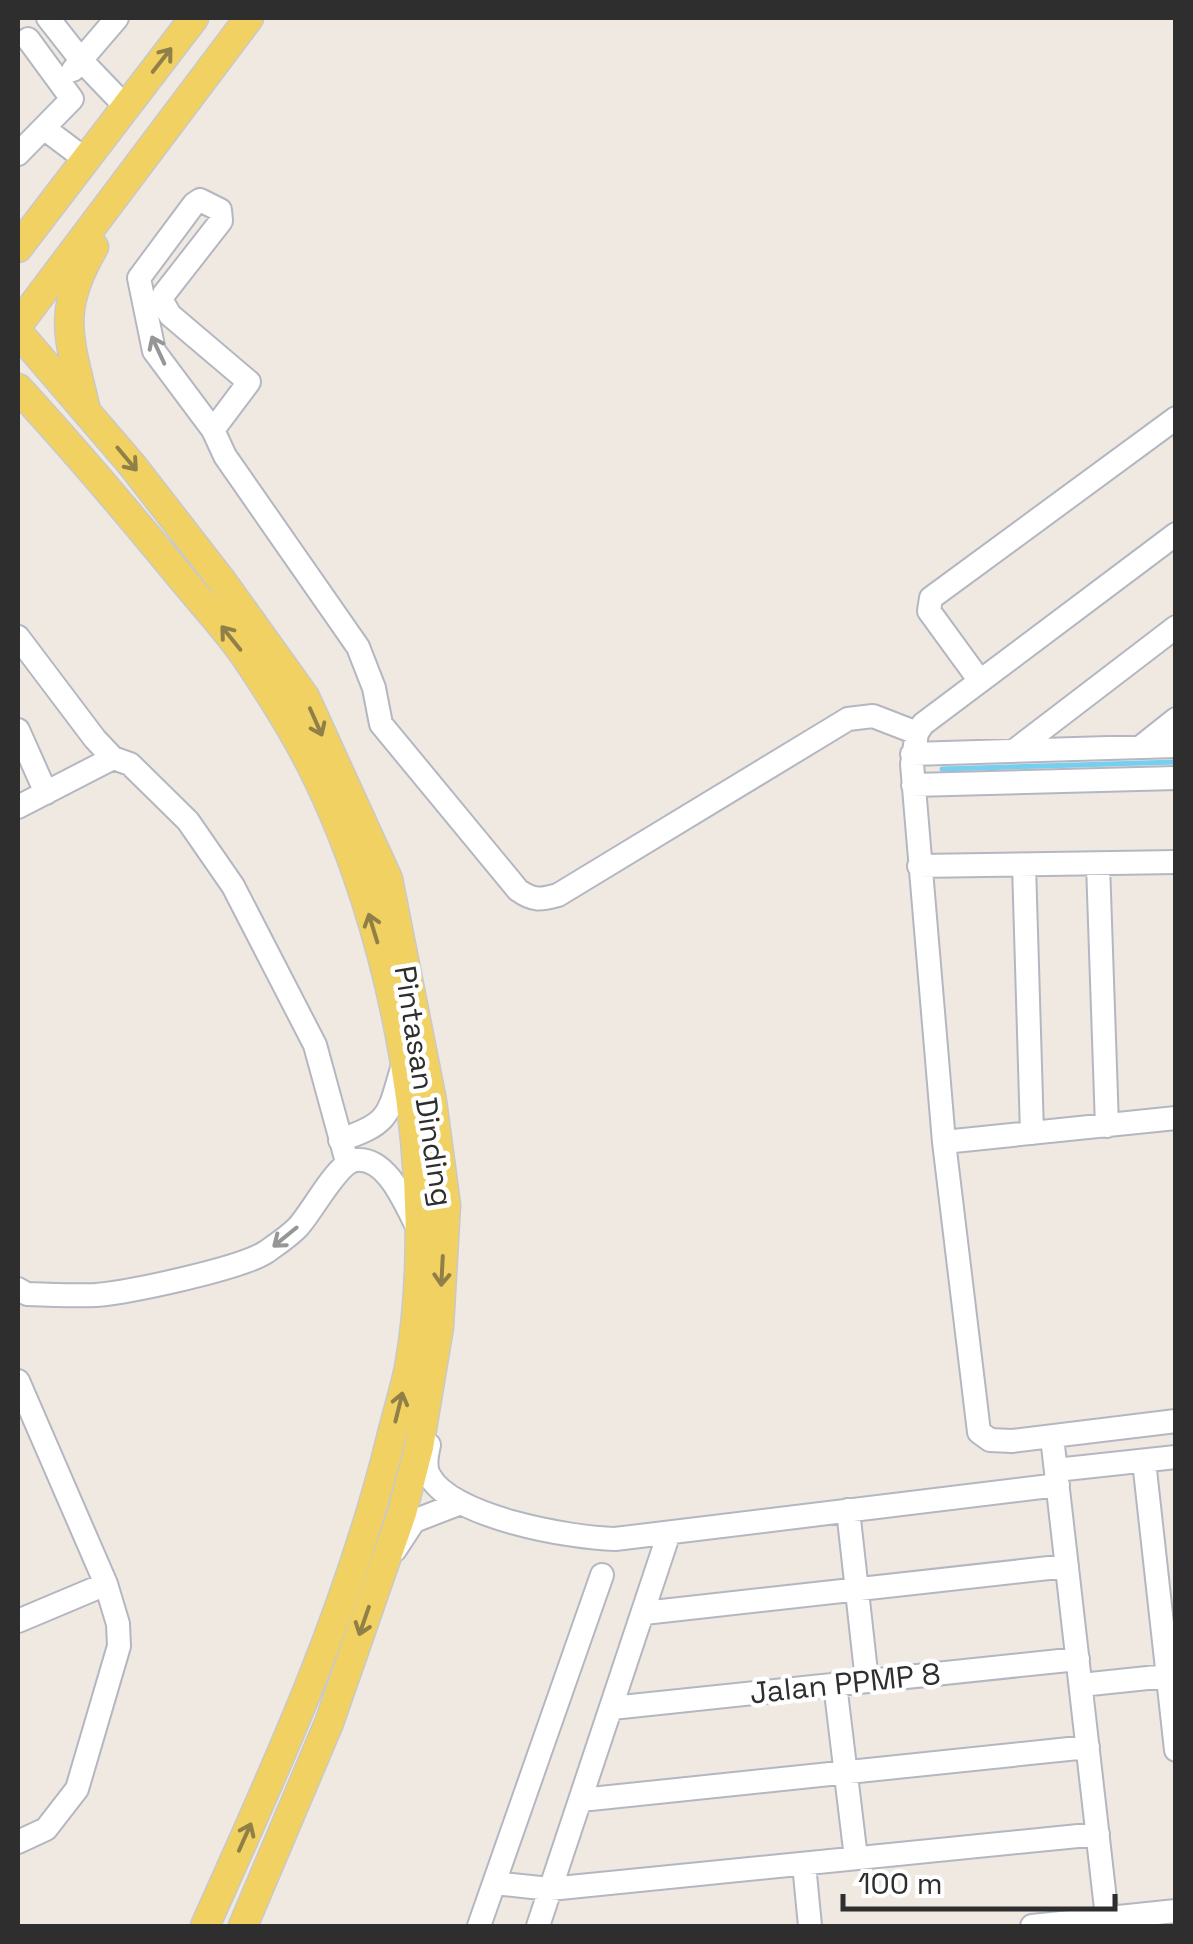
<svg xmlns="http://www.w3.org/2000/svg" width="1193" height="1944" font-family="'Space Grotesk',sans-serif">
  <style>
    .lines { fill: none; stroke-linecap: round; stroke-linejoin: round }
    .stream { stroke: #75cff0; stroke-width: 5 }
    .minor-casing { stroke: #b4b7c1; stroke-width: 26 }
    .major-casing { stroke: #c9c9c9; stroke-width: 31 }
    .minor { stroke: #fff; stroke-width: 22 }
    .major { stroke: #f2d163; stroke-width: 28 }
    .oneway { stroke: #908048 }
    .oneway2 { stroke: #969696 }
    .labels { text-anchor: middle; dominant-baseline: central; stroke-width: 9; stroke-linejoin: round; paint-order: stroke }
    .street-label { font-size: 30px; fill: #2e2e2e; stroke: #fff }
  </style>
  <rect width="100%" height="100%" fill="#efe9e1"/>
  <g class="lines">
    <!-- stream -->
    <path class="stream" d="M942,769L1176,762"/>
    <defs>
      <path id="minor" d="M48,18L81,60L73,70
        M117,18L81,60L125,106
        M45,129L85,159
        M18,154L72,99L28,39
        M213,430L249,382L170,315L162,301L164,294L221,221L220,210L200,200L194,204L139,278L154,351L213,430L225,456L358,647L374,688L381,724L518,890C533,901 541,900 558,895L848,719L873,716L917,733
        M1176,534L923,724L917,733L912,764L944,1142L979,1432L990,1440L1012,1441L1176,1421
        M18,637L95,739L113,758L130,764L188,821L233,886L315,1045L347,1162
        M980,681L929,611L931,598L1176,418
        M18,730L46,793
        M1142,746L1176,719
        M1014,751L1176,627
        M912,754L1176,746
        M913,785L1176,778
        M18,807L113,758
        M1098,864L1107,1126
        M1024,865L1032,1133
        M919,866L1176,862
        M340,1140C392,1123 388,1114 403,1065
        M944,1142L1176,1118
        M18,1289L27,1294C50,1295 73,1296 96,1295C130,1292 240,1269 266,1252C276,1245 288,1237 297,1228C312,1213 337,1162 356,1160C389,1157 406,1207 419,1230
        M18,1381L106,1584L118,1624L119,1646L77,1789L46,1829L18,1842
        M1052,1437L1108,1926
        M429,1445C427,1454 424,1466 429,1475C450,1517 570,1538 615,1539L1058,1485
        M1144,1461L1176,1750
        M1056,1470L1176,1457
        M848,1510L867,1681
        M395,1550L414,1521L458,1504
        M644,1613L1067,1566
        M18,1621L106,1584
        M835,1684L856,1858
        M1081,1685L1176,1675
        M612,1708L1078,1659
        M581,1800L1088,1747
        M804,1864L810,1926
        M494,1883L550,1889L1098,1834
        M479,1926L602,1575
        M538,1926L669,1533
        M1032,1926L1176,1911"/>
      <path id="major" d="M18,248L194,18
        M18,325L249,18
        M18,332L132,465L222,581L305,697L388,879L432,1101L446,1205L439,1327L419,1447L402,1513L329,1723L243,1926
        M18,388C75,450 130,515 184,581C207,609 234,637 253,668C273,698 293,730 310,763C396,932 442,1180 409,1368C404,1392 396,1417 390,1442C348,1611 276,1768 205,1926
        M85,406C69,337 56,312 94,247"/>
    </defs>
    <!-- minor casing -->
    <use href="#minor" class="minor-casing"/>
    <!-- major casing -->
    <use href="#major" class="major-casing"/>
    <!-- minor -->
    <use href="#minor" class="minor"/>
    <!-- major -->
    <use href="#major" class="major"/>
  </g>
  <!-- one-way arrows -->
  <defs><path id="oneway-shaft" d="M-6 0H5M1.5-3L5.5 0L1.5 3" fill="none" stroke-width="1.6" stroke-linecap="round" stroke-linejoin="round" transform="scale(2.5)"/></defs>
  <g class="oneway">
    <use href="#oneway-shaft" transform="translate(162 60) rotate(-52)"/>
    <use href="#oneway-shaft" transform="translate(127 459) rotate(50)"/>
    <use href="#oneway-shaft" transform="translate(231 638) rotate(-129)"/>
    <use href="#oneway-shaft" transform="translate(316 722) rotate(66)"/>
    <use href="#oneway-shaft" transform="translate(373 928) rotate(-107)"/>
    <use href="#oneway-shaft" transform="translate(442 1271) rotate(93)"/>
    <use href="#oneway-shaft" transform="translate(399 1407) rotate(-76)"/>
    <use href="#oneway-shaft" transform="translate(364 1621) rotate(109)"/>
    <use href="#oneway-shaft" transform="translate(245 1837) rotate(-66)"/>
  </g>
  <g class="oneway2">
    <use href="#oneway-shaft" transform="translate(158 350) rotate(-115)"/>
    <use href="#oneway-shaft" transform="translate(285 1237) rotate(141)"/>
  </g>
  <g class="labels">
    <!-- street labels -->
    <g class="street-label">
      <text transform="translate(424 1086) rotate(81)">Pintasan Dinding</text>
      <text transform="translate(845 1683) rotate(-6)">Jalan PPMP 8</text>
    </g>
  </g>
  <!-- border -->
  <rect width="1193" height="1944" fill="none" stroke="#2e2e2e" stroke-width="40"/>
  <!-- scale -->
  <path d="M843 1894v15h272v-15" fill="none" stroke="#2e2e2e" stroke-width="5"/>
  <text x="858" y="1894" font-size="30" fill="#2e2e2e" stroke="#ffffff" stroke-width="8" paint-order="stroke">100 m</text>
</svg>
